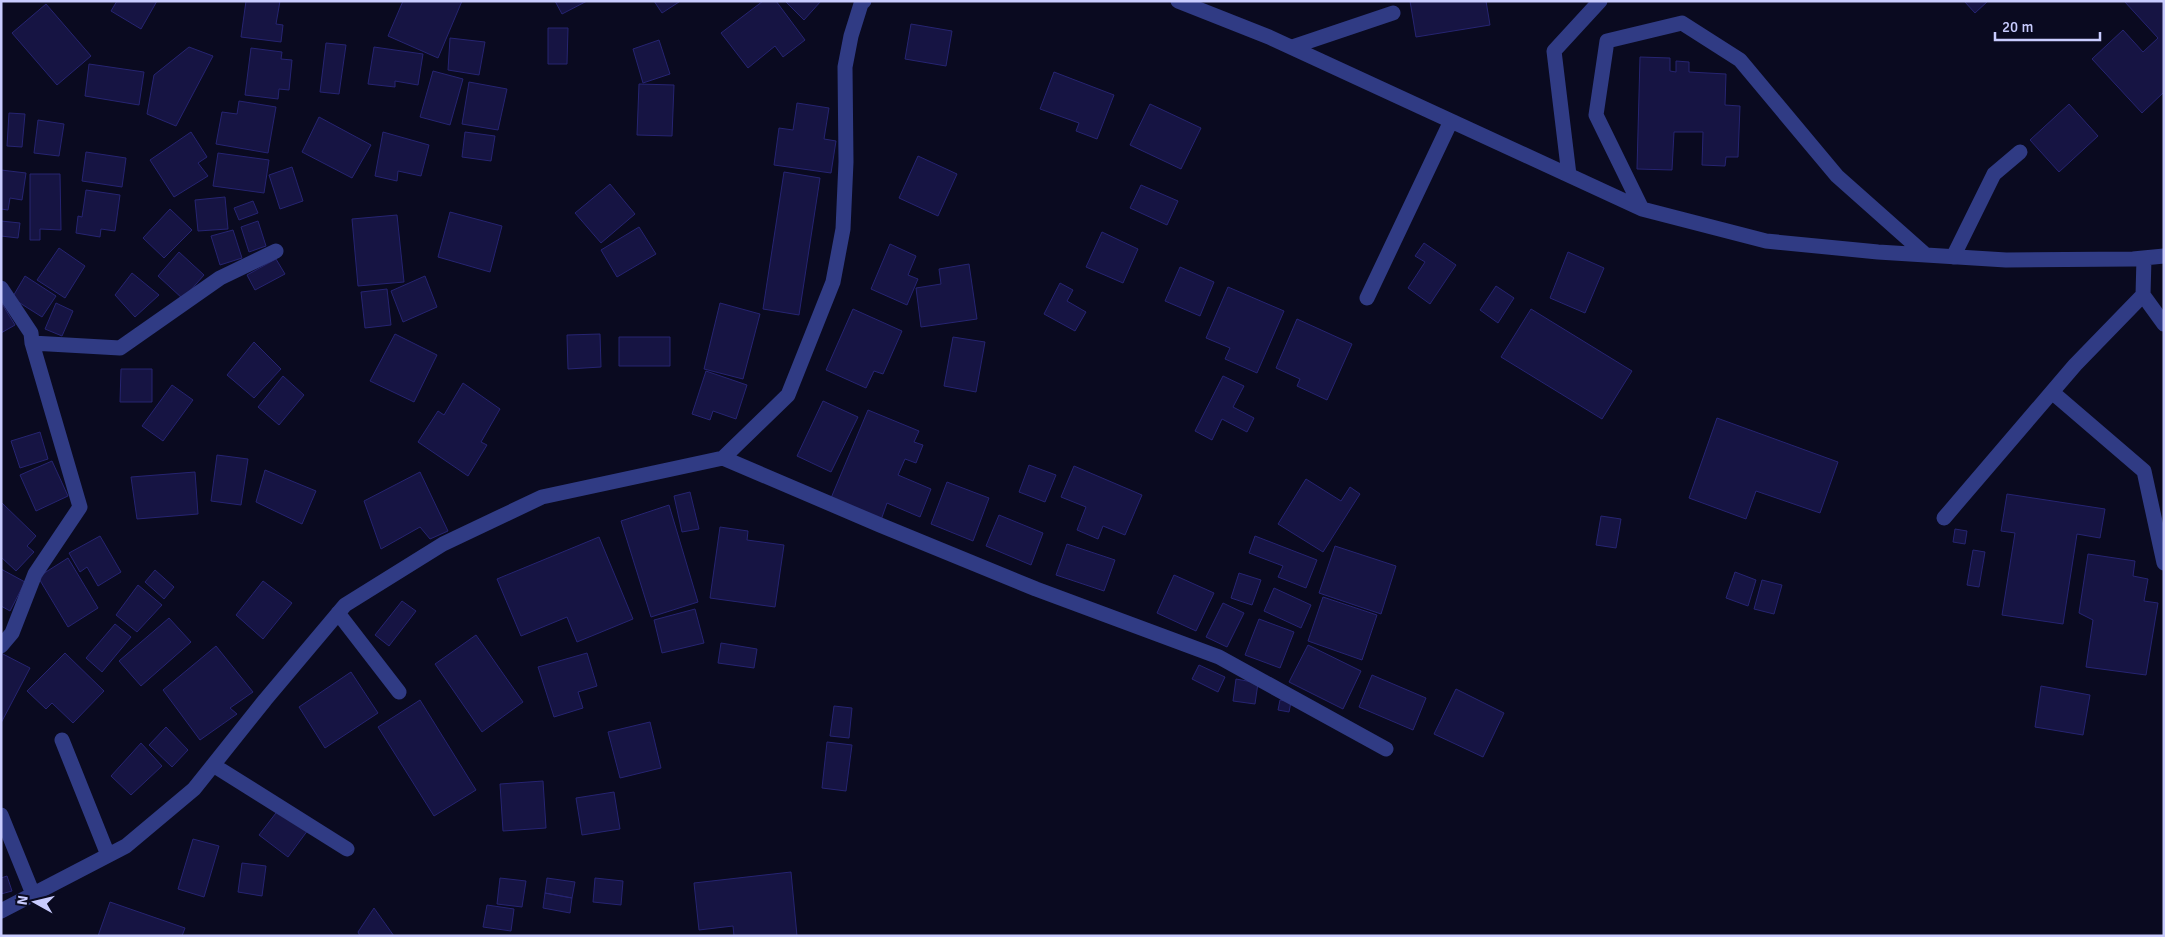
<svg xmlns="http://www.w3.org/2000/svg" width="2165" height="937" font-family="Signika,sans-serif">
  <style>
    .building { fill: #161443; stroke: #262471 }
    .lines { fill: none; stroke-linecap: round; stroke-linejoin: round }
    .minor { stroke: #303b84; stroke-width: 15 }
  </style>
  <rect width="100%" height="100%" fill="#0a0a20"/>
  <!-- building -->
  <path class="building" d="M117,1H157L141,29L111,11Z
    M246,1H280L276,24L283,25L281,42L241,37Z
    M403,1H462L438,58L388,36Z
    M555,1H587L562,14Z
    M654,1H679V2L662,13Z
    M763,1H776L805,40L783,57L775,46L748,68L721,33Z
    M821,1L804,20L786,2L787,1Z
    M1410,1H1486L1490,25L1416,37Z
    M1964,1H1988L1975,13Z
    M2124,1H2164V92L2142,113L2092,59L2123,30L2143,52L2158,38Z
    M46,4L91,56L57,85L12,33Z
    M911,24L952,31L946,66L905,59Z
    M548,28H568L567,64H548Z
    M450,38L485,42L479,75L448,70Z
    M659,40L670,74L643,83L633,49Z
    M326,43L346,45L339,94L320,92Z
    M189,47L213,56L176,126L147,114L154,75Z
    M374,47L423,54L418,85L395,81V87L368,84Z
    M251,48L282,52L281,59L292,60L289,90L279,89L278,99L245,95Z
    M1640,57L1670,58V71L1676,72V61L1689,62V72L1726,74L1725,105L1740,106L1738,157H1726L1725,166L1702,165L1703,132H1674L1672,170L1637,169Z
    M89,64L144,72L139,105L85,96Z
    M433,71L463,79L450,125L420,117Z
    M1054,72L1114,95L1097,139L1076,131L1079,123L1040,109Z
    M469,82L507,89L498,130L462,124Z
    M639,84L674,85L672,136L637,135Z
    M239,101L276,107L268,153L216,144L222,112L237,114Z
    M797,103L829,108L824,139L836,141L831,173L774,165L779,128L793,130Z
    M1150,104L1201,128L1181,169L1130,145Z
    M2069,104L2098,136L2059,172L2030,140Z
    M9,113L25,114L22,147L7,146Z
    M319,117L371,145L352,178L302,152Z
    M38,120L64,124L59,156L34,153Z
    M191,132L207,157L198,163L208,176L174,197L150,160Z
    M383,132L429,145L421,176L398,171L397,181L375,176Z
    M465,132L495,136L491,161L462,157Z
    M86,152L126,158L122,187L82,181Z
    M218,153L269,160L264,193L213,186Z
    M918,156L957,174L938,216L899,198Z
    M292,167L303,201L280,209L269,175Z
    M1,170L26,173L22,200L10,198L8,210L1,209Z
    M784,172L820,178L799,315L763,309Z
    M30,174H60L61,230L40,229V240H30Z
    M610,184L635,214L601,243L575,213Z
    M1141,185L1178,201L1167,225L1130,208Z
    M86,190L120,195L115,231L101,229L100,237L76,233L78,216L82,217Z
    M225,197L228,229L198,231L195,200Z
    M253,201L258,213L239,220L234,208Z
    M170,209L192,230L164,258L143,238Z
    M450,212L502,226L490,272L438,257Z
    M397,215L404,282L358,286L352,219Z
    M1,221L20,223L18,238L1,236Z
    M258,221L266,246L249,252L241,227Z
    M639,227L656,254L617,277L601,250Z
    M233,230L242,258L220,265L211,236Z
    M1102,232L1138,249L1123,283L1086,267Z
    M1424,243L1456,265L1430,304L1408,288L1425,262L1415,256Z
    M890,244L916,256L908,275L918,279L907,305L871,289Z
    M59,248L85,266L65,298L37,280Z
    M179,252L204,275L183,299L158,276Z
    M1568,252L1604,268L1585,313L1550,298Z
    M276,259L285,274L255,290L247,275Z
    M969,264L977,319L921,327L916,288L941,284L939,269Z
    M1180,267L1214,282L1200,316L1165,301Z
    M132,273L159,295L135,317L115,295Z
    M25,276L56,296L42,317L12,298Z
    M425,276L437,307L403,322L391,291Z
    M1060,283L1073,290L1067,301L1086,312L1075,331L1044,314Z
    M1496,286L1514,298L1498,323L1480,310Z
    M1228,287L1284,311L1257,373L1225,359L1230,348L1206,338Z
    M387,289L391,325L365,328L361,292Z
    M1,302L15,325L1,333Z
    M56,303L73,311L62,336L45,329Z
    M720,303L760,314L743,379L704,369Z
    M853,309L902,331L883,374L874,371L866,388L826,370Z
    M1531,309L1632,371L1602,419L1501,357Z
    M1297,319L1352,344L1327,400L1297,386L1300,379L1276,368Z
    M395,334L437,355L414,402L370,381Z
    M600,334L601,367L568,369L567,335Z
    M619,337H670V366H619Z
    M953,337L985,342L976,392L944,386Z
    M254,342L281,369L254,398L227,375Z
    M121,369H152V402H120Z
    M706,371L747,385L736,419L713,411L710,420L692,414Z
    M283,376L304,395L279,425L258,407Z
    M1223,376L1244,386L1233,407L1254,418L1247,432L1222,419L1212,440L1195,431Z
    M463,383L500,409L481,442L487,445L468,476L418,442L438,411L444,415Z
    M172,385L193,400L163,441L142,426Z
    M823,401L858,417L831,472L797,456Z
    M868,410L919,431L914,442L923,445L916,463L905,459L898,475L931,489L920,517L887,503L881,520L831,498Z
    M1717,418L1838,462L1820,513L1756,491L1746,519L1689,498Z
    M40,432L48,459L20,468L11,441Z
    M217,455L248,459L241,505L211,501Z
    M52,461L68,496L36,511L20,475Z
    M1029,465L1056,475L1045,502L1019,492Z
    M1074,466L1142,495L1125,535L1103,526L1098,539L1077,530L1086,507L1061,497Z
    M265,470L316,491L302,524L256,502Z
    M195,472L198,514L137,519L131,477Z
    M420,472L448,531L430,539L420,527L381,549L364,501Z
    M1306,479L1341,501L1350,487L1360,494L1323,552L1278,524Z
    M947,482L989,498L973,541L931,524Z
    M690,492L699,529L682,532L674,496Z
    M2007,494L2105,509L2100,538L2077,534L2063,624L2002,615L2015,533L2001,531Z
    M1,502L36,536L27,546L34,552L16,571L1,557Z
    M669,505L698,602L651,617L621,521Z
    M999,515L1043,533L1031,565L986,546Z
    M1601,516L1621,519L1616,548L1596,545Z
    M720,527L748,531L747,540L784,545L775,607L710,598Z
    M1955,529L1967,531L1965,544L1953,542Z
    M100,536L121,572L98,586L87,567L80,572L69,553Z
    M1255,536L1317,560L1306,588L1278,577L1283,566L1249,553Z
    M599,537L633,619L577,642L567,617L521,636L497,579Z
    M1067,544L1115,560L1104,591L1056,575Z
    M1335,546L1396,566L1381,614L1319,593Z
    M1973,550L1985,552L1979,587L1967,585Z
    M2088,554L2135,561L2133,576L2148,579L2144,601L2158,603L2146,675L2086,667L2093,620L2079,613Z
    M68,558L98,608L68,627L38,577Z
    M1,569L25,582L10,611L1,606Z
    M155,570L174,587L164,599L145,582Z
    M1735,572L1756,580L1748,606L1726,598Z
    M1239,573L1261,580L1252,605L1231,598Z
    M1174,575L1214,593L1196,631L1157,613Z
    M1762,580L1782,585L1774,614L1754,609Z
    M263,581L292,603L263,639L236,615Z
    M138,585L162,605L137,632L116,615Z
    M1274,588L1311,605L1301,628L1264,611Z
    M1323,597L1377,615L1362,660L1308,641Z
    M402,601L416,611L389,646L375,635Z
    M1223,603L1244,613L1227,647L1206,637Z
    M695,609L704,643L662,653L654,620Z
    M169,618L191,642L141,686L119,661Z
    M1259,619L1294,632L1280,668L1245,655Z
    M115,624L131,637L102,672L86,658Z
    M476,635L523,702L482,732L435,664Z
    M721,643L757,649L754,668L718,663Z
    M1308,645L1361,671L1343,709L1289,682Z
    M216,646L253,692L230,708L237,714L200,740L163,690Z
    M1,653L30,668L1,723Z
    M65,653L104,691L73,723L52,703L46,709L27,691Z
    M587,653L597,686L578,692L583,708L554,717L538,667Z
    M1199,665L1225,677L1218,692L1192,679Z
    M351,672L378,713L325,748L299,707Z
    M1372,675L1426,698L1413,730L1359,707Z
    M1236,679L1258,683L1255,704L1233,701Z
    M2041,686L2090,695L2083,735L2035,727Z
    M1456,689L1504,713L1483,757L1434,734Z
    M420,700L476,790L434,816L378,727Z
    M1280,700L1291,702L1289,712L1278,710Z
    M834,706L852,708L849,738L830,736Z
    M650,722L661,768L620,778L608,732Z
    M166,727L188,750L172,767L149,745Z
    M827,742L852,745L846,791L822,788Z
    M141,743L162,766L131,795L111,776Z
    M543,781L546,828L503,831L500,784Z
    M614,792L620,829L582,835L576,798Z
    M279,809L308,830L288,857L259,835Z
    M193,839L219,846L204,897L178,889Z
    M242,863L266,866L262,896L238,892Z
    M791,872L797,936H734L733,926L699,930L694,883Z
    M7,876L12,891L1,894V878Z
    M500,878L526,881L522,907L497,904Z
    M547,878L575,882L572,898L545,893Z
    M595,878L623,881L621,905L593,902Z
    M545,893L572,898L570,913L543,908Z
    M110,902L185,928L182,936H98Z
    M487,905L514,909L511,931L483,927Z
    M374,908L394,936H360L358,932Z"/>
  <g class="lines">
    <!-- minor -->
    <path class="minor" d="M1178,1L1269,37L1642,209L1766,241L1878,252L2006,260L2133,259L2164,256
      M1292,47L1393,13
      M1569,175L1554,51L1600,1
      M1642,209L1596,115L1607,41L1682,23L1740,60L1837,176L1926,255
      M1953,257L1994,174L2020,152
      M1,288L31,333L32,343L80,507L35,574L12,633L1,646
      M2143,295L2164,324
      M1367,298L1451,121
      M32,343L120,348L220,278L276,251
      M2052,392L2144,471L2164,563
      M723,458L788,395L833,282L843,229L846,162L845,67L851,36L861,4L864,1
      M1944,518L2075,365L2143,295L2144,258
      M338,613L399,692
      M62,740L108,855
      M213,765L347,849
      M1,815L33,894
      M1,911L126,846L194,789L265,700L345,605L443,544L542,497L723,458L880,525L1036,589L1219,657L1386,749"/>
  </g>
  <!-- border -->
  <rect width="2165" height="937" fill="none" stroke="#c9ccff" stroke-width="5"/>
  <!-- north arrow -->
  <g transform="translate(35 902) rotate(278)" stroke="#0a0a20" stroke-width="4" paint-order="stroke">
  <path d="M0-4L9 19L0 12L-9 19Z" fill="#c9ccff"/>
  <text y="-8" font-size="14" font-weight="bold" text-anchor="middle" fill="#c9ccff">N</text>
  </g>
  <!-- scale -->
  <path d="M1995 32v8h105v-8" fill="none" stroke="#c9ccff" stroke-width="2.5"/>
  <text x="2002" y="32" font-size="15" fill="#c9ccff" stroke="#0a0a20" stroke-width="4" paint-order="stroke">20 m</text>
</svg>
